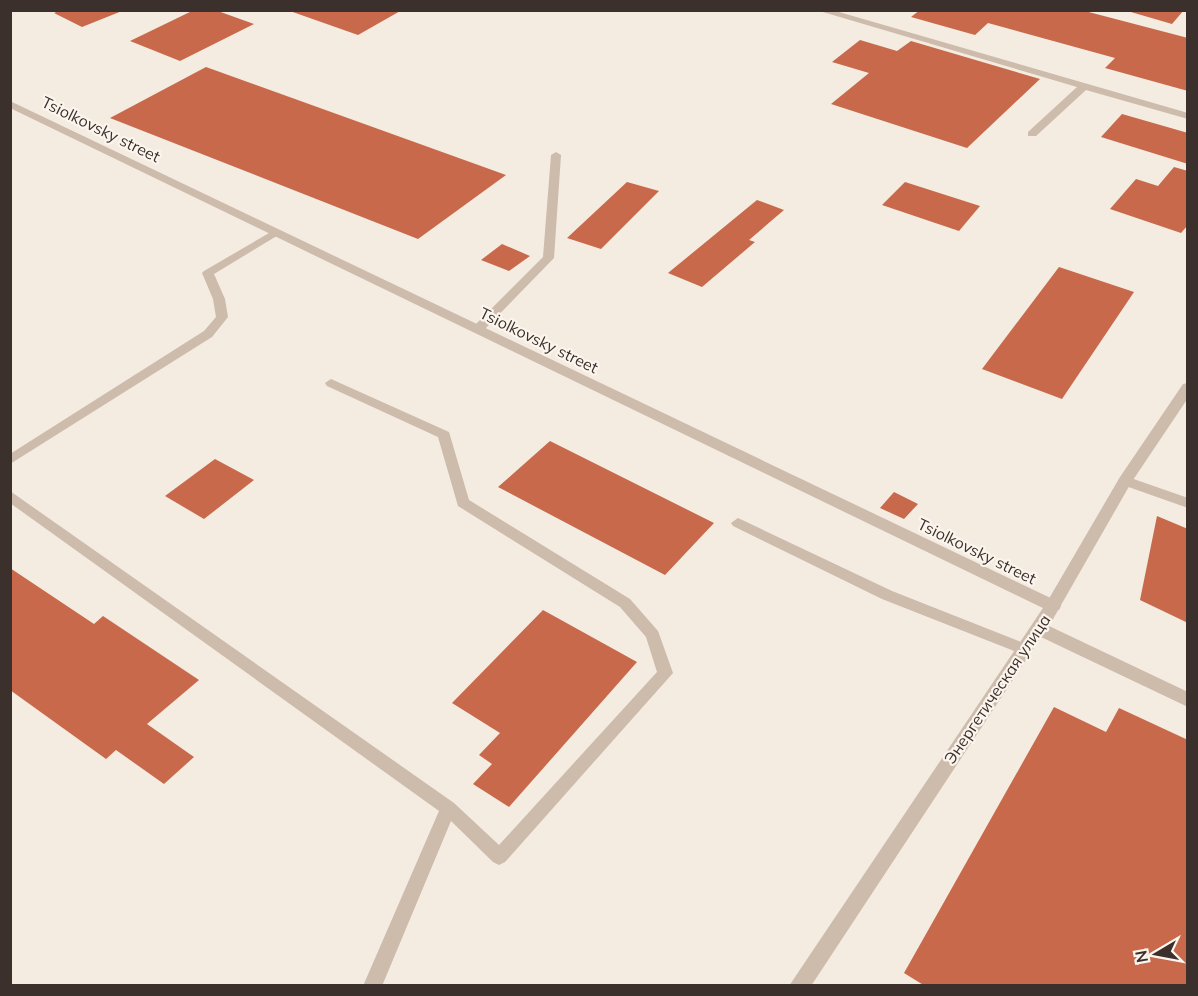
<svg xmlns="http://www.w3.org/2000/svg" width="1198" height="996" font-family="Mulish,sans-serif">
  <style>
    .building { fill: #c8694b }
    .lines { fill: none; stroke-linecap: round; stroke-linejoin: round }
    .service { fill: #cdbbac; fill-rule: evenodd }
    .minor { fill: #cdbbac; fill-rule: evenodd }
    .tertiary { fill: #cdbbac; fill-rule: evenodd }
    .labels { text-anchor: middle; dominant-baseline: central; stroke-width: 4.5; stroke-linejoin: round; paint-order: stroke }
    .street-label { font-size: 16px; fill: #3b302b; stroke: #fbf5ee }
  </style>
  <rect width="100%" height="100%" fill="#f4ebe1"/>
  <!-- building -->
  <path class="building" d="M61,10H122V11L82,27L54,13Z
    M194,10H215L254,24L180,61L130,41Z
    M287,10H402L358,35Z
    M920,10H1081L1188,38V91L1105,68L1115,58L988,23L975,35L911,17Z
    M1124,10H1184L1172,24Z
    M860,40L897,51L911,41L1040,79L967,148L831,104L869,73L832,62Z
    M206,67L506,175L418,239L110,118Z
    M1122,114L1188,133V164L1101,137Z
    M1174,167L1188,171V225L1181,233L1110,209L1136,179L1158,186Z
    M627,182L659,191L601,249L567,238Z
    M905,182L980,206L959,231L882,205Z
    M757,200L784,210L749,240L755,242L702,287L668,273Z
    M502,244L530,256L509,271L481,260Z
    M1059,267L1134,292L1062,399L982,369Z
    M550,441L714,523L665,575L498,487Z
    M215,459L254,480L204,519L165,496Z
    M894,492L918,504L904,519L880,508Z
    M1157,516L1188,529V623L1140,600Z
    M10,568L94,624L103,616L199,680L147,724L194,757L164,784L116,750L106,759L10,690Z
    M543,610L637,662L509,807L473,784L492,764L479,755L500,733L452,703Z
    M1054,707L1106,732L1119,708L1188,740V986H925L904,973Z"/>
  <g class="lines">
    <!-- service -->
    <path class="service" d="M556,152L561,155L554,258L482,332H474L472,329L474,326L543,257L551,155Z
      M276,229L281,232L280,234L214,274L225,299L228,317L212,337L10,464V454L204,331L216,317L213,299L202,273L204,271Z
      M331,379L449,432L469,500L630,599L658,631L673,673L505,862L499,865L493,862L451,821L382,986H363L439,811L10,503V491L454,803L499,845L657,672L646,637L620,607L458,506L438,437L327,386L325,383Z
      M1125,476L1188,498V508L1120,484L1118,481L1120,478Z
      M738,518L892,591L1029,645L1032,649L1029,653L1024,655L1019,653L882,599L733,526L731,523Z"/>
    <!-- minor -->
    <path class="minor" d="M816,10H832L1188,113V119L1086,90L1036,136H1028V132L1077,87Z
      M10,101L1059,602L1061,606L1059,610H1047L10,108Z"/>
    <!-- tertiary -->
    <path class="tertiary" d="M1188,383V398L1131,483L1049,626L1188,692V707L1041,637L811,986H789L1047,602L1120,477L1183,384Z"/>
  </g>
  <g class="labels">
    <!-- street labels -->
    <g class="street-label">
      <text transform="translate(101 129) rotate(26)">Tsiolkovsky street</text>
      <text transform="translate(539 340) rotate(26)">Tsiolkovsky street</text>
      <text transform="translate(977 551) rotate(26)">Tsiolkovsky street</text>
      <text transform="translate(997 689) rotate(-56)">Энергетическая улица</text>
    </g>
  </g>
  <!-- border -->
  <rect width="1198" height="996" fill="none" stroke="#3b302b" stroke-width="24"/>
  <!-- north arrow -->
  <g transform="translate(1156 954) rotate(260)" stroke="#fbf5ee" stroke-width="4.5" paint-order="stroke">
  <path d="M0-4.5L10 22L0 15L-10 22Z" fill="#3b302b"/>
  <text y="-9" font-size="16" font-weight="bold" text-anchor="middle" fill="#3b302b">N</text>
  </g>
</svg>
